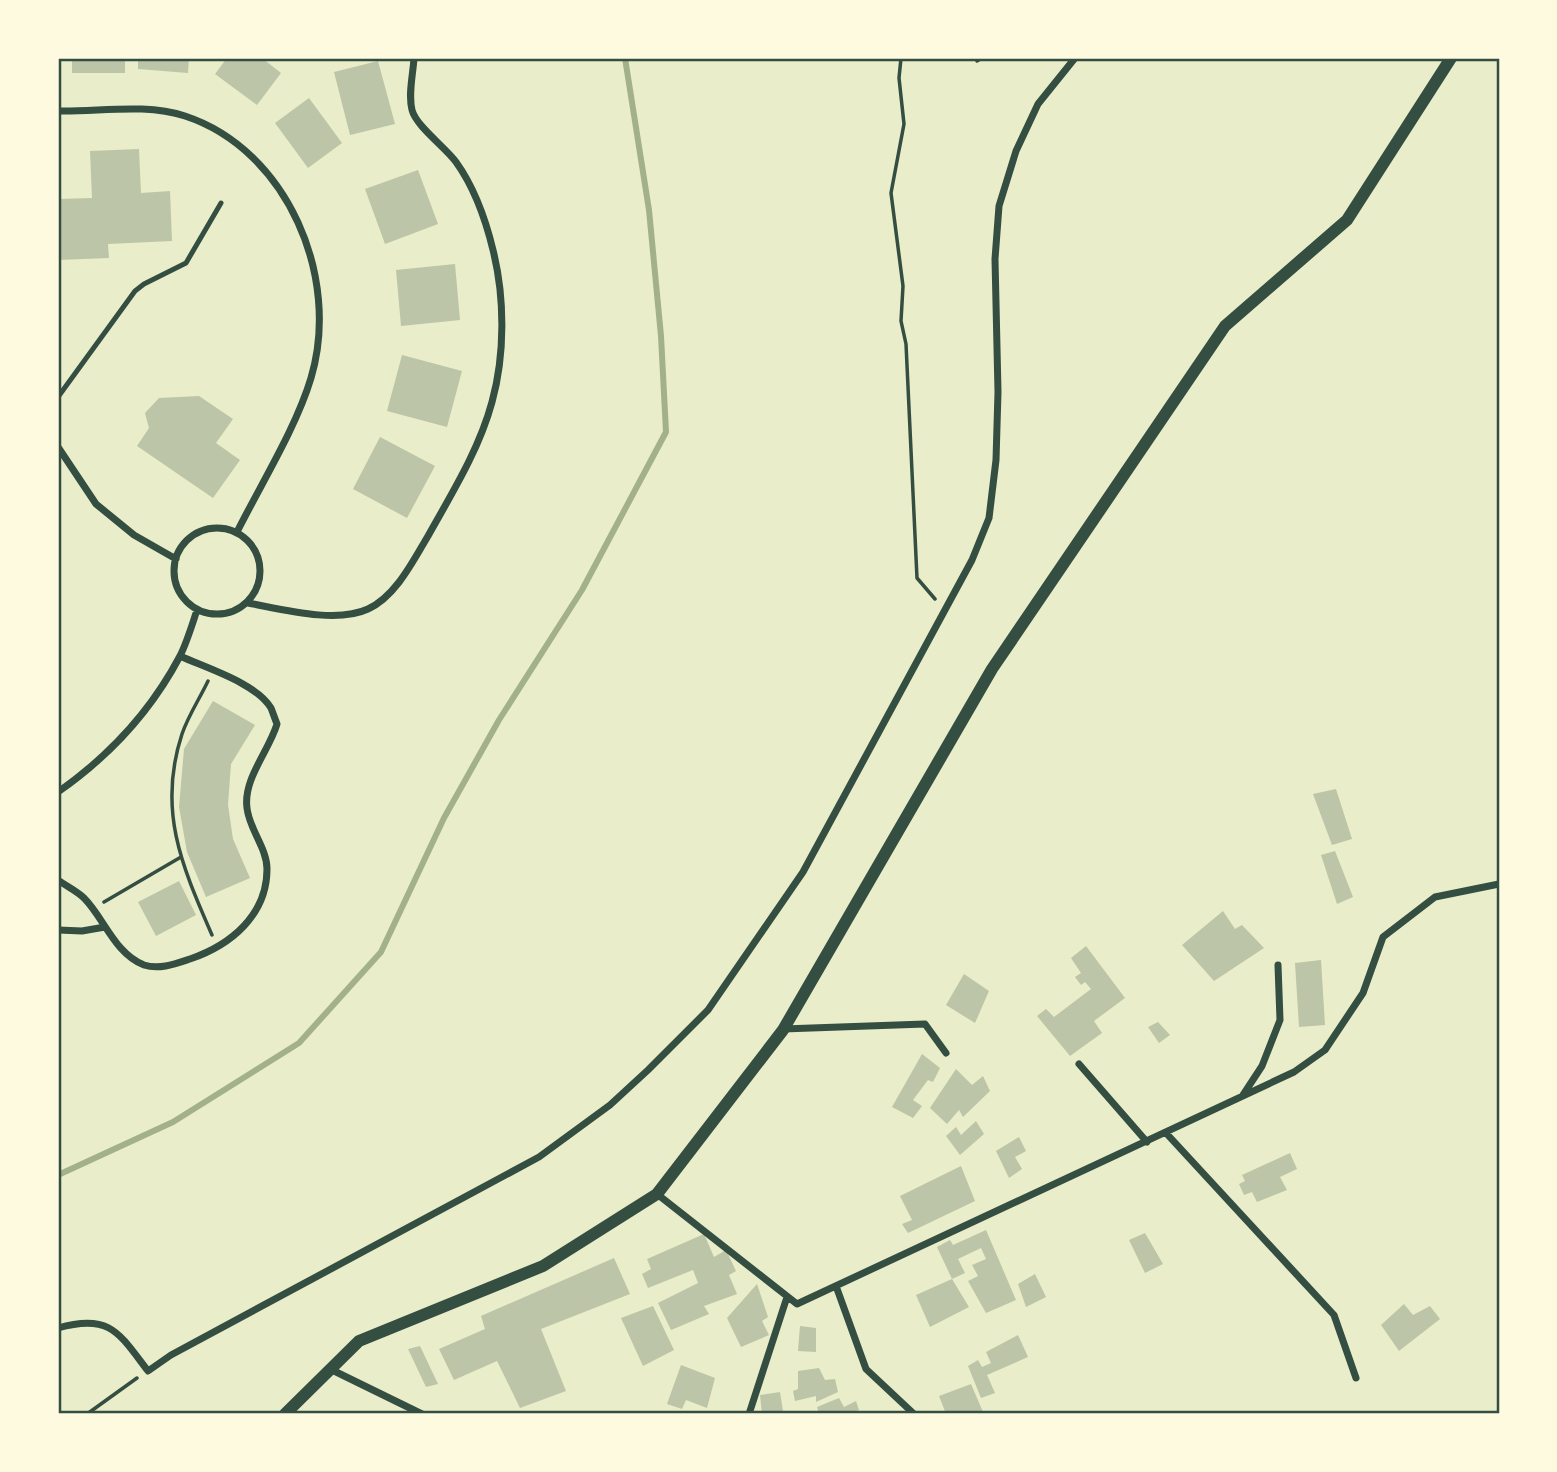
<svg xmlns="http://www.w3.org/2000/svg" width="1557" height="1472" font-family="Helvetica,sans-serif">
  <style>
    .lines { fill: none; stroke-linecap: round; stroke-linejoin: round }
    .stream { stroke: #a3b18a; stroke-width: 6 }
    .building { fill: #bcc5a7 }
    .path { stroke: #344e41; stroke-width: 3.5 }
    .service { stroke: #344e41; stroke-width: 5 }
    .minor { stroke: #344e41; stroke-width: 7 }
    .tertiary { stroke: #344e41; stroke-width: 12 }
    .neatline { fill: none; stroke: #344e41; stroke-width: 2.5 }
  </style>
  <rect width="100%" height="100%" fill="#e9edc9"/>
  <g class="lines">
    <!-- stream -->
    <path class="stream" d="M58,1175L173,1122L299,1043L381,952L444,818L499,720L582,590L666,432L661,336L649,210L625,58"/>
  </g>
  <!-- building -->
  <path class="building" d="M72,58H125V73H72Z
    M138,58H189L188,73L138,69Z
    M227,58H262L281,73L257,105L215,74Z
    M378,61L395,124L350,135L334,72Z
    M309,98L342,143L308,168L275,123Z
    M139,149L141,193L170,191L172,241L108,244L109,258L58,260V199L92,198L90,151Z
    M418,170L438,224L385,244L365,189Z
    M455,264L460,320L401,326L396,270Z
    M402,355L462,371L447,427L387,411Z
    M199,396L233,419L216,443L240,460L213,498L137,446L149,428L145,413L159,398Z
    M380,437L435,466L407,518L353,489Z
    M213,701L255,725L231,764L228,805L233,839L250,878L206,897L187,852L179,807L184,749Z
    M1336,789L1352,839L1332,845L1313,794Z
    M1335,851L1353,897L1337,904L1321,855Z
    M179,881L196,915L156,936L138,902Z
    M1223,911L1235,929L1242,925L1264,948L1214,981L1182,945Z
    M1086,946L1125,998L1094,1021L1102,1033L1070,1056L1037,1016L1046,1009L1054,1017L1091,989L1085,982L1081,985L1075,977L1081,973L1071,958Z
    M1321,960L1325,1025L1299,1027L1295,963Z
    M964,974L989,991L975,1023L946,1005Z
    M1158,1022L1170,1035L1159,1043L1148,1027Z
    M922,1054L940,1068L933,1082L928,1080L913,1100L922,1106L913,1118L892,1107Z
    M956,1069L972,1085L983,1076L990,1091L963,1117L959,1110L947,1124L930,1108Z
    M976,1121L984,1134L960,1155L946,1136L956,1127L961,1135Z
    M1019,1137L1026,1151L1015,1157L1022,1169L1009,1178L996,1151Z
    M1290,1153L1297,1169L1280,1177L1287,1190L1257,1202L1252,1192L1244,1195L1239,1184L1245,1181L1242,1175Z
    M961,1166L975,1201L908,1233L902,1224L912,1220L900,1196Z
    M986,1230L1016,1300L986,1313L968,1281L978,1276L972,1265L986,1259L981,1248L958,1259L965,1273L952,1279L969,1307L930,1327L916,1295L952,1279L937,1247L950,1240L953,1245Z
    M1145,1233L1163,1264L1145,1273L1129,1240Z
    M704,1234L714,1257L726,1250L736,1271L729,1275L737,1294L704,1306L709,1314L671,1330L658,1303L698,1283L693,1270L648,1288L642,1274L651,1269L647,1259Z
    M614,1258L630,1294L541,1329L566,1391L520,1408L497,1361L454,1380L439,1349L485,1329L481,1316Z
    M1035,1274L1046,1297L1026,1307L1018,1284Z
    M757,1284L768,1317L762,1321L769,1335L741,1347L727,1318Z
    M1404,1304L1413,1315L1430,1306L1440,1319L1399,1351L1381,1325Z
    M653,1306L674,1350L643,1366L621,1318Z
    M800,1326L816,1328V1352L798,1351Z
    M1018,1335L1028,1357L987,1375L995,1393L981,1398L968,1366L978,1360L982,1367L991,1363L986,1352Z
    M420,1346L438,1384L426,1387L408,1349Z
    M681,1365L715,1378L707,1408L686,1400L682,1409L667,1404Z
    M819,1368L825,1380L835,1379L838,1392L816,1402V1396L795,1401L793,1391L798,1389V1371Z
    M971,1384L983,1412L977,1414H946L939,1396Z
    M780,1392L783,1411L762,1414L760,1395Z
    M839,1398L844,1407L856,1401L859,1410L849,1414H819L817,1407Z"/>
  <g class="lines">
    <!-- path -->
    <path class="path" d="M901,58L899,78L904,124L891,193L903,286L901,321L906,344L917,578L935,599
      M976,58L977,61L982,58
      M208,681C200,698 188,716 182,734C157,810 182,866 212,935
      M104,902L181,857
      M87,1414L137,1378"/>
    <!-- service -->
    <path class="service" d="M58,397L135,291L144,284L186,263L221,203"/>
    <!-- minor -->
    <path class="minor" d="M58,111C99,112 145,103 185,116C288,150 341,278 311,378C296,428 261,484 237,532
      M58,447L96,504L134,535L176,559
      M174 571a43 43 0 1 1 86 0a43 43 0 1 1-86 0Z
      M248,603C281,609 336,624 368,609C396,596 413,561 428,536C452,493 479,450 492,402C505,355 505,298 493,250C486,221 474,187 456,162C446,148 416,126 412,110C408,94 413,75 414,58
      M58,792C108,757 151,711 180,656C187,642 192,625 197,610
      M58,880C66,886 77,891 84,898C104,918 115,954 144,965C159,970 175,964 190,959C231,945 267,915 267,869C267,848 249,829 247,808C243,779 269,751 277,724C275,719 273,713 271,708C256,683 206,668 180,656
      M58,930L82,931L105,927
      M783,1029L925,1024L946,1053
      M1079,1064L1147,1142
      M1243,1095L1262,1066L1280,1020L1278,965
      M1166,1133L1334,1315L1356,1378
      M657,1194L797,1304L1294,1072L1325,1050L1363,993L1383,937L1435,897L1499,884
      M836,1286L866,1369L914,1414
      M58,1328C110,1313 119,1333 148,1371L171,1355L539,1157L610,1105L648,1070L708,1010L803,872L972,560L989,518L996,460L998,392L995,259L999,206L1016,151L1038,104L1075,58
      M330,1369L422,1414
      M749,1414L787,1297"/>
    <!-- tertiary -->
    <path class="tertiary" d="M285,1414L359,1341L543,1266L657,1194L783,1030L992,669L1225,326L1347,220L1451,58"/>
  </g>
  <!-- border -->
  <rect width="1557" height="1472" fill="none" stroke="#fefae0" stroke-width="119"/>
  <rect x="60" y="60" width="1438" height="1352" class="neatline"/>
</svg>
